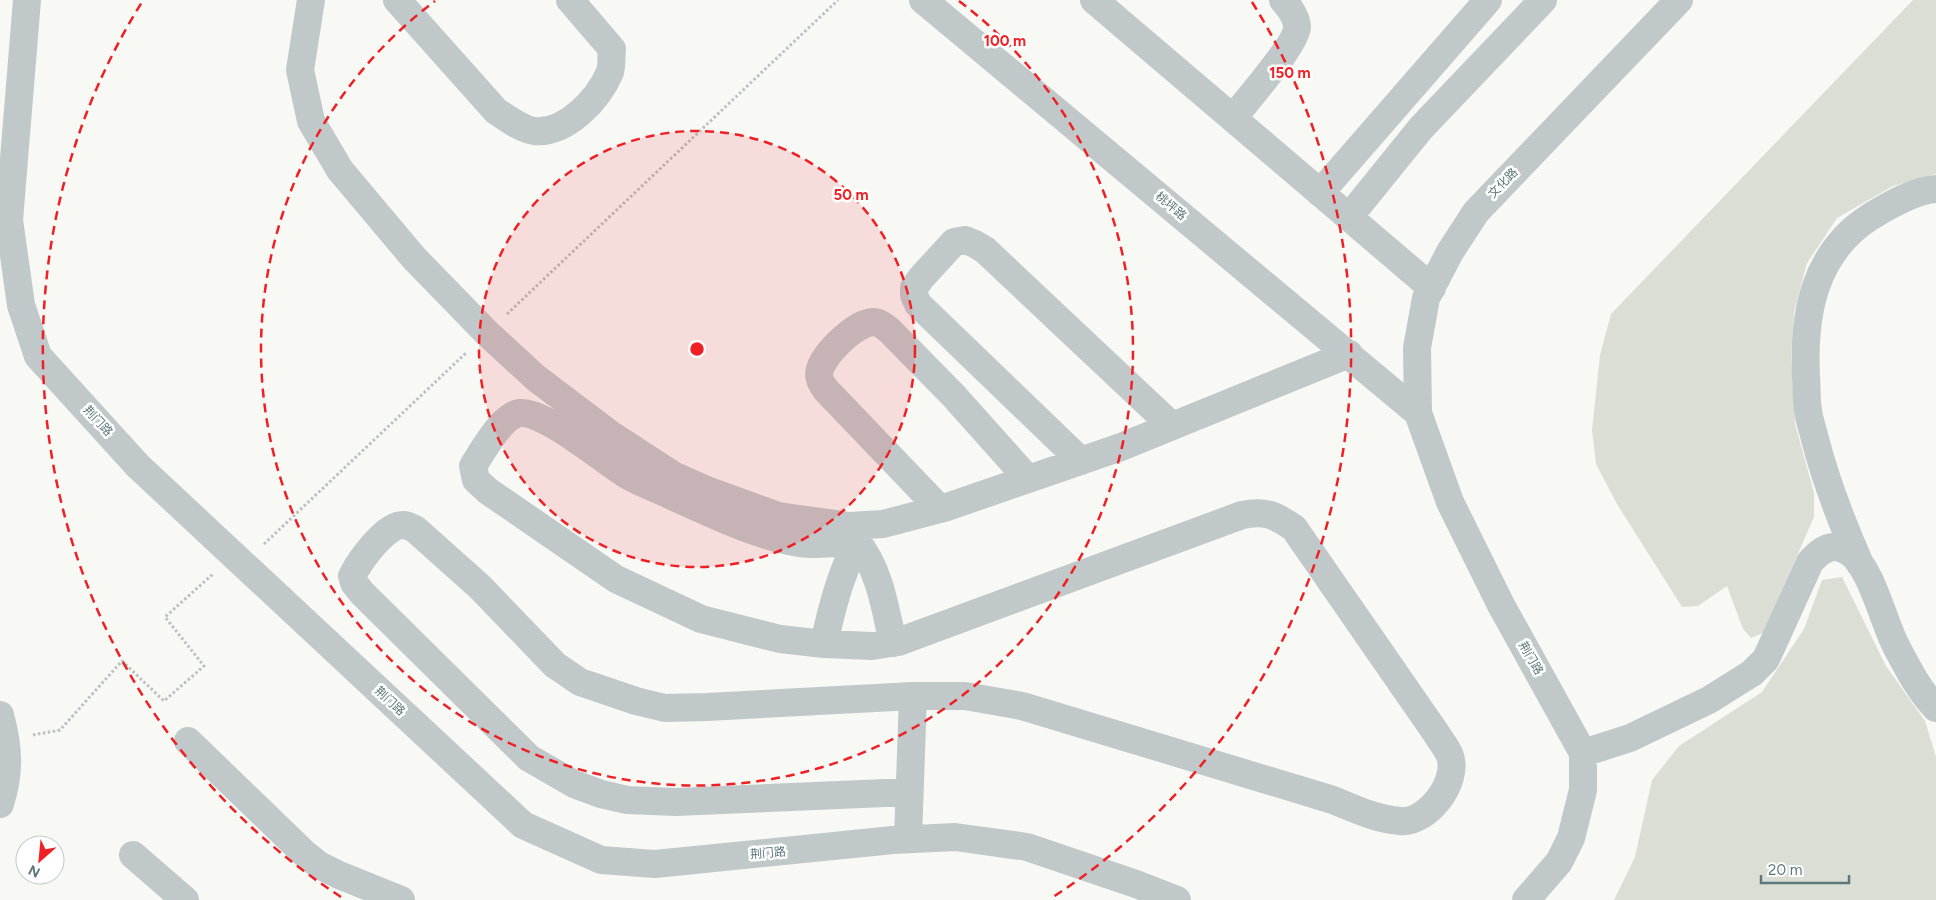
<svg xmlns="http://www.w3.org/2000/svg" width="1936" height="900" font-family="Figtree,'Noto Sans SC',sans-serif">
  <style>
    .green { fill: #daded4 }
    .lines { fill: none; stroke-linecap: round; stroke-linejoin: round }
    .path { stroke: #bbc0c1; stroke-width: 3; stroke-dasharray: 2.5 2.5; stroke-linecap: butt }
    .minor { stroke: #c1c8ca; stroke-width: 28 }
    .ring { fill: none; stroke: #ef1f23; stroke-width: 2.5; stroke-dasharray: 9 6 }
    .labels { text-anchor: middle; dominant-baseline: central; stroke-width: 5; stroke-linejoin: round; paint-order: stroke }
    .street-label { font-size: 12px; fill: #5d777c; stroke: #fff }
    .centre { fill: #ef1f23; stroke: #fff; stroke-width: 2.5 }
    .ring-label { font-size: 15px; text-anchor: middle; font-weight: bold; fill: #ef1f23; stroke: #fff; stroke-width: 5; stroke-linejoin: round; paint-order: stroke }
  </style>
  <rect width="100%" height="100%" fill="#f8f8f5"/>
  <!-- green -->
  <path class="green" d="M1913,0H1936V174L1893,186L1837,218L1807,263L1794,312L1791,355L1795,424L1814,493V517L1763,633L1751,638L1743,629L1727,586L1698,606L1682,607L1617,504L1596,464L1592,430L1600,355L1611,314Z
    M1842,577L1886,666L1925,721L1936,757V900H1614L1635,857L1652,780L1679,746L1762,692L1804,629L1822,580Z"/>
  <g class="lines">
    <!-- path -->
    <path class="path" d="M507,314L838,0
      M264,544L466,353
      M33,735L60,730L122,661L164,701L204,666L165,617L213,574"/>
    <!-- minor -->
    <path class="minor" d="M27,0L9,220L21,305L38,356L138,466L523,825L601,860L655,864L893,840L955,837L1027,847L1136,884L1177,900
      M311,0L300,70L311,121L340,170L414,258L487,333L536,378L610,434L673,475L709,491L778,516L850,526L883,524L944,508L1121,447L1349,354
      M397,0L496,111C507,118 521,129 534,131C566,134 598,100 610,72C612,66 611,56 612,49L570,0
      M923,0L1418,413
      M1094,0L1432,288
      M1233,118C1245,103 1297,43 1297,27C1297,18 1289,7 1283,0
      M1320,193L1488,0
      M1349,217L1421,128L1543,0
      M1081,461L918,304L914,295V288L921,278L954,242L965,240L975,244L985,250L1172,426
      M940,509L826,390C823,386 819,380 819,375C819,357 855,323 873,322C880,322 885,327 890,331L953,395L1028,479
      M857,542C842,542 826,544 811,544C769,542 711,514 672,496C657,489 641,483 627,475C604,461 545,411 520,413C502,415 482,452 473,466L476,480L488,491L616,579L701,619L780,639L824,644L872,646L898,642L1242,515C1265,510 1275,515 1294,528L1436,733C1440,740 1447,748 1450,756C1459,782 1427,824 1400,821C1376,819 1355,809 1333,800L1022,706L965,696H913L707,707L665,708L636,701L580,682L555,665L480,587L415,529C412,528 408,525 404,525C386,523 359,562 352,576L354,583L362,593L529,758L574,784L601,794L627,800L676,802L909,792
      M857,542C880,570 885,608 893,643
      M1860,564C1842,523 1826,482 1815,439C1813,430 1809,420 1808,410C1806,399 1807,387 1806,376C1803,314 1814,253 1870,217C1888,206 1915,190 1936,189
      M824,644C832,607 840,576 857,542
      M0,715C9,748 10,772 0,804
      M188,741L305,854L319,865L339,875L401,900
      M1583,753L1630,738L1709,700L1752,673L1766,659L1810,562C1821,550 1832,541 1849,552C1871,567 1883,620 1895,644C1906,665 1919,691 1936,708
      M908,839L913,696
      M133,855L185,900
      M1526,900L1559,862L1571,838L1583,790V753L1501,605L1450,502L1418,413L1417,348L1426,298L1450,252L1476,212L1679,0"/>
  </g>
  <!-- distance rings -->
  <circle cx="697" cy="349" r="218" fill="#ef1f23" fill-opacity=".12"/>
  <g class="ring">
    <circle cx="697" cy="349" r="218"/>
    <path d="M959 1A436 436 0 1 1 435 1"/>
    <path d="M341 897A654 654 0 0 1 142 2M1252 2A654 654 0 0 1 1053 897"/>
  </g>
  <g class="labels">
    <!-- street labels -->
    <g class="street-label">
      <text transform="translate(1503 183) rotate(-46)">文化路</text>
      <text transform="translate(1171 206) rotate(40)">桃坪路</text>
      <text transform="translate(98 421) rotate(47)">荆门路</text>
      <text transform="translate(1531 658) rotate(60)">荆门路</text>
      <text transform="translate(390 701) rotate(43)">荆门路</text>
      <text transform="translate(768 853) rotate(-5)">荆门路</text>
    </g>
  </g>
  <circle cx="697" cy="349" r="8" class="centre"/>
  <g class="ring-label">
    <text x="1005" y="46">100 m</text>
    <text x="1290" y="78">150 m</text>
    <text x="851" y="200">50 m</text>
  </g>
  <!-- north arrow -->
  <g transform="translate(40 860) rotate(207)"><circle r="24" fill="#ffffff" stroke="#bec9cb"/>
  <path d="M0-4L9 19L0 12L-9 19Z" fill="#ef1f23"/>
  <text y="-8" font-size="14" font-weight="bold" text-anchor="middle" fill="#5d777c">N</text>
  </g>
  <!-- scale -->
  <path d="M1761 875v8h88v-8" fill="none" stroke="#5d777c" stroke-width="2.5"/>
  <text x="1768" y="875" font-size="15" fill="#5d777c" stroke="#ffffff" stroke-width="4" paint-order="stroke">20 m</text>
</svg>
